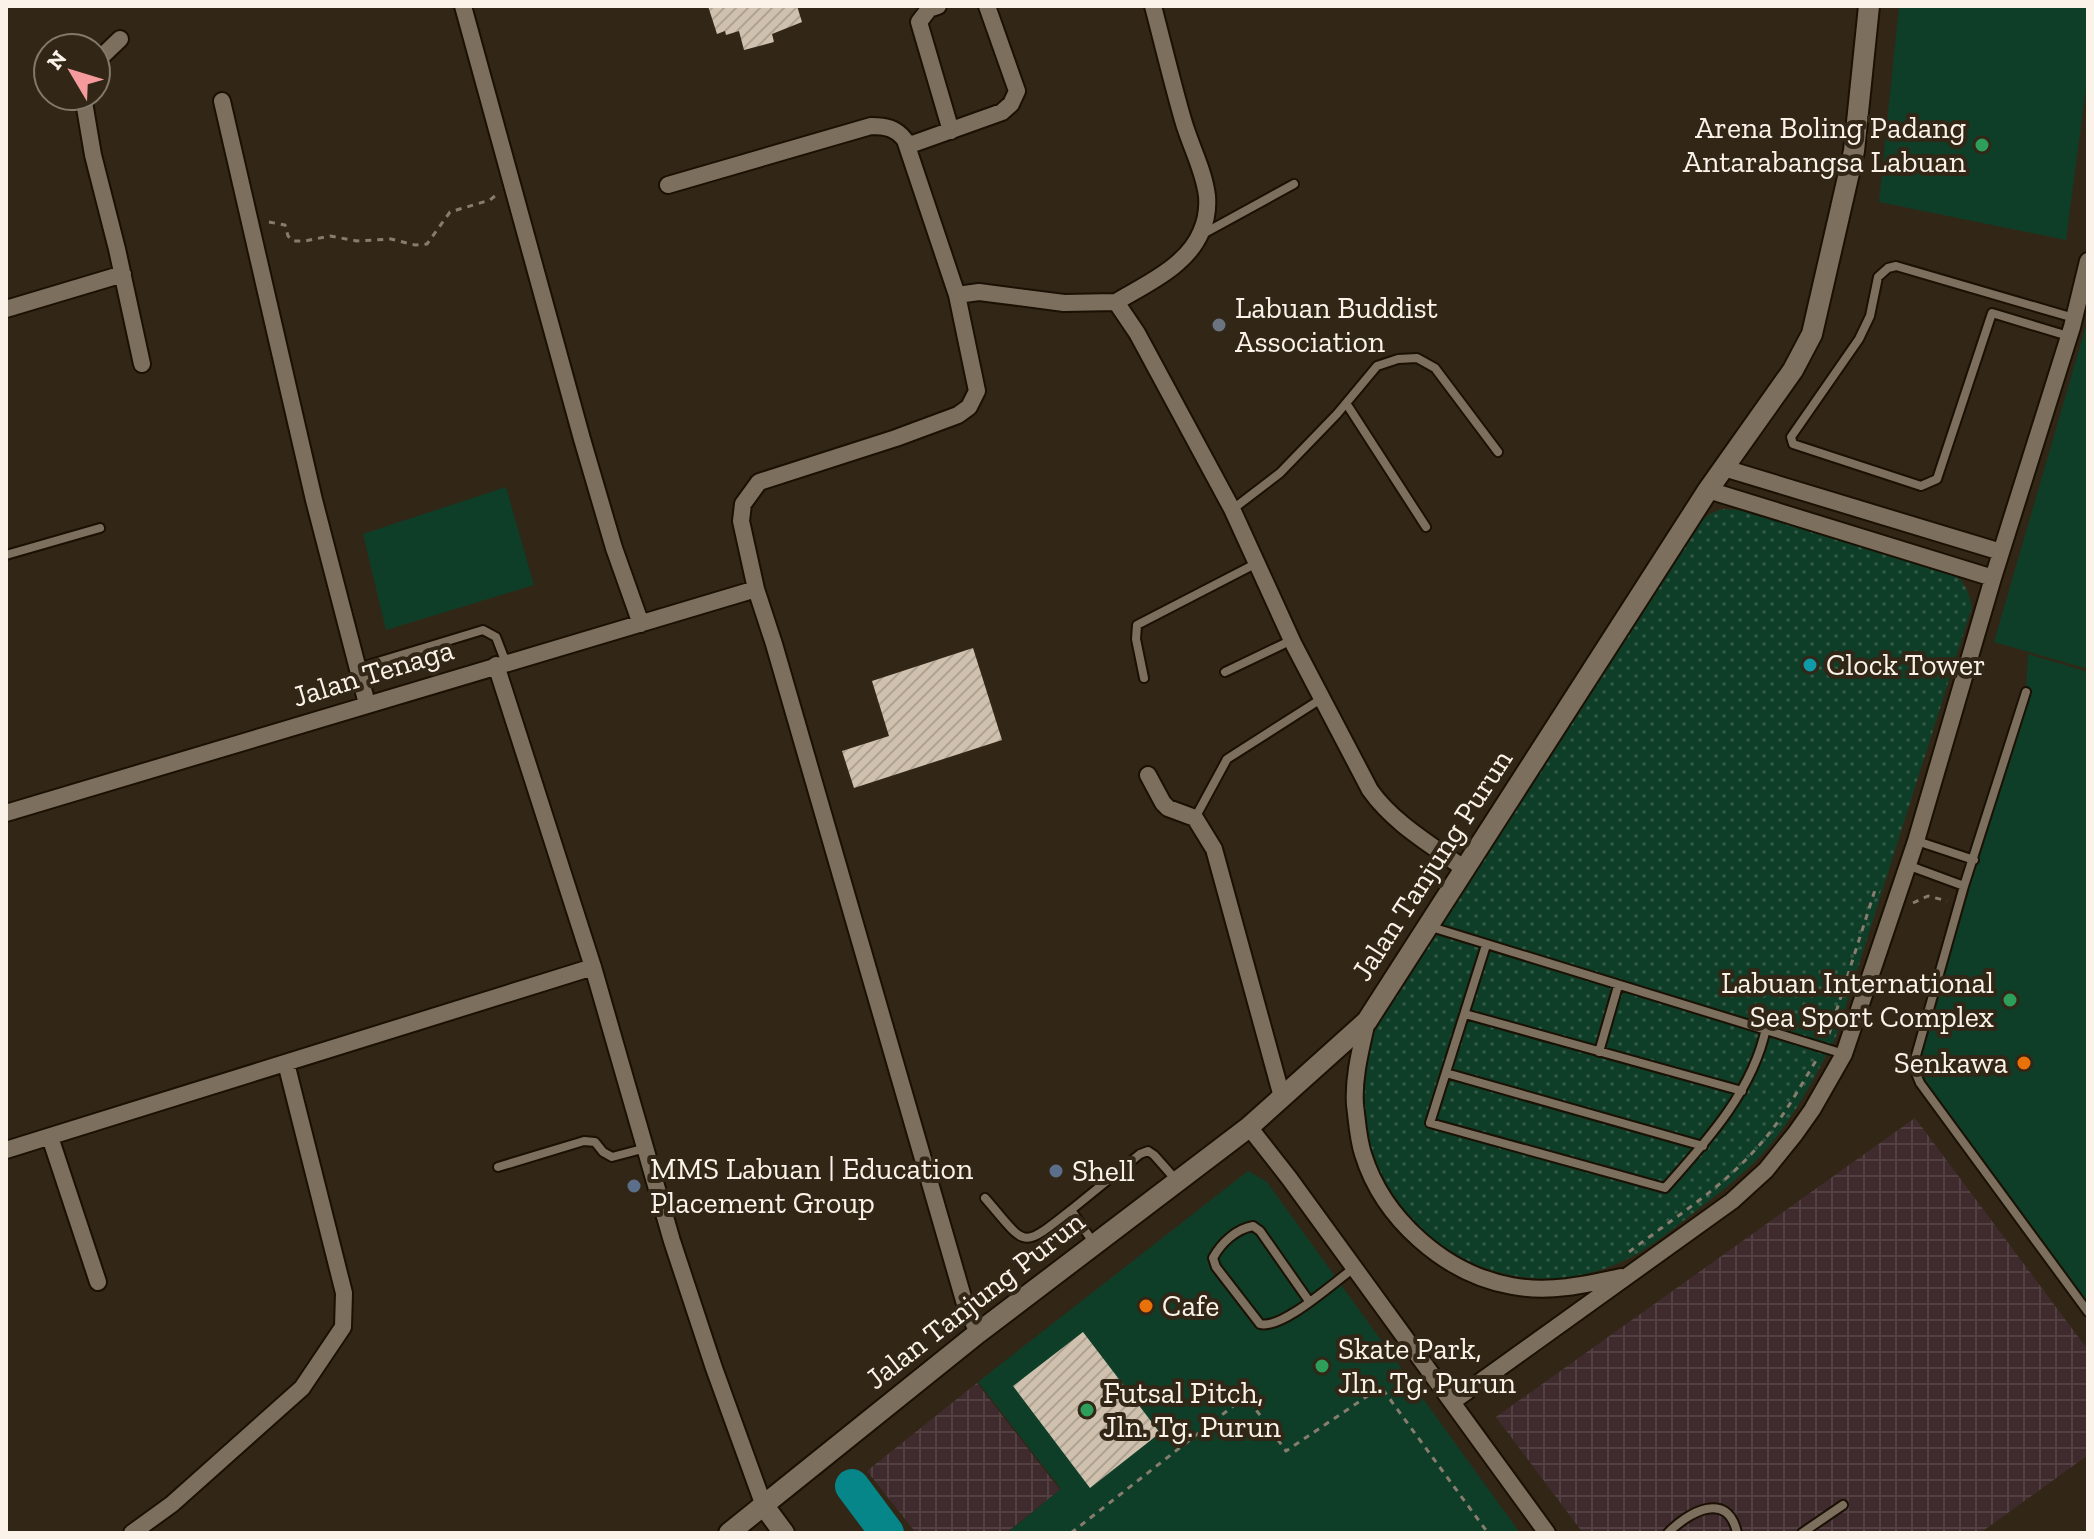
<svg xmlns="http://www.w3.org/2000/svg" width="2094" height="1539" font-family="'Zilla Slab',serif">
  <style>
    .industrial { fill: url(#industrial-grid) }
    .grass { fill: url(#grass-dots) }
    .green { fill: #0f3e28 }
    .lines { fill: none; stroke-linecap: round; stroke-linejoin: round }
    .river { stroke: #078689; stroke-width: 34 }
    .building { fill: url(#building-hatch) }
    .service-casing { stroke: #1a1003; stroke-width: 12 }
    .minor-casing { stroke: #1a1003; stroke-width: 20 }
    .tertiary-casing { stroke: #1a1003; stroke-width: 24 }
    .path { stroke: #877d6f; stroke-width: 3; stroke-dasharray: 6 6; stroke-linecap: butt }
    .service { stroke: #7c6f5d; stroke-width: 8 }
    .minor { stroke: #7c6f5d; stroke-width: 16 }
    .tertiary { stroke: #7c6f5d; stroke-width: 20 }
    .leisure-dot { fill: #2e9e5b; stroke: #322717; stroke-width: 3 }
    .worship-dot { fill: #6b7280; stroke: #322717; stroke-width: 3 }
    .culture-dot { fill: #0f9aa8; stroke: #322717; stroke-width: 3 }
    .food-dot { fill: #e8710a; stroke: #322717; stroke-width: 3 }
    .service-dot { fill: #5c6f8a; stroke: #322717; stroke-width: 3 }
    .labels { text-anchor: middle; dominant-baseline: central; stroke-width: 8; stroke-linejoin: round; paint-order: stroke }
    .poi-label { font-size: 30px; fill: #fbf3e9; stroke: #322717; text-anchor: start }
    .street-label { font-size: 30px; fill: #fbf3e9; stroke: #322717 }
  </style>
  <defs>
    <pattern id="industrial-grid" width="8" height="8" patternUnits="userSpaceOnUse" patternTransform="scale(2)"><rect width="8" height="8" fill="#3f2b2e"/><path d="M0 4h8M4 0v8" fill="none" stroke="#524042"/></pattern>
    <pattern id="grass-dots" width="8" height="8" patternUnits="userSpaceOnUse" patternTransform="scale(2)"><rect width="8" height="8" fill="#0f3e28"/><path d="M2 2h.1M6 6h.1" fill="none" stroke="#335a47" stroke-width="1.8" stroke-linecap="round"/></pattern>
    <pattern id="building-hatch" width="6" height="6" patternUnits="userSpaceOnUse" patternTransform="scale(2)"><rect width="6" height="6" fill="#d0c1ae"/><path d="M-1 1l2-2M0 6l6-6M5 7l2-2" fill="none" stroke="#afa394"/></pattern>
  </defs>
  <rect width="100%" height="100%" fill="#322717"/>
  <!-- industrial -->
  <path class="industrial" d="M1915,1118L2088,1350V1455L1980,1533H1583L1496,1417Z
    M977,1383L1060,1490L1006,1533H916L867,1471Z"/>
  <!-- grass -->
  <path class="grass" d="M1722,509L1756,511L1949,571C1964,580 1968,589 1972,607L1836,1037C1817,1073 1799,1108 1774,1140C1749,1172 1715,1196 1683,1221C1665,1235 1644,1252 1623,1261C1504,1317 1374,1233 1362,1106C1360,1077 1368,1049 1375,1022L1700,522L1710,514Z"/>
  <!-- green -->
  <path class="green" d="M1899,6H2086V88L2066,240L1879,202Z
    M2088,319V669L1994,642Z
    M506,487L534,585L386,630L363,534Z
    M2028,654L2088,672V1314L1920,1083L1918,1048L2026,692Z
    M1248,1171L1267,1182L1520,1533H1007L1061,1489L978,1382Z"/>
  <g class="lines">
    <!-- river -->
    <path class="river" d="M852,1486L887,1533"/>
  </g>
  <!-- building -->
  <path class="building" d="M708,6H797L802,22L772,34L774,42L744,50L739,31L726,35L725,31L717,34Z
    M973,648L1002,740L854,788L842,751L889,736L872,681Z
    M1083,1332L1160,1433L1090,1488L1013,1386Z"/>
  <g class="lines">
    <defs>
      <path id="service" d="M1201,235L1294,184
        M2068,336L1992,313L1937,479L1921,486L1793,444L1791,437L1859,339L1870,316L1878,277L1888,268L1896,266L2074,318
        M1346,403L1426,527
        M1233,509L1280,473L1337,414L1377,366L1398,359L1417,358L1435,368L1498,452
        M6,555L100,528
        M358,668L483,630L496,637L506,663
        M1225,672L1292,640
        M1144,678L1136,639L1137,625L1257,563
        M2026,692L1964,886L1913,1066L1920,1083L2088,1312
        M1195,818L1227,759L1321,699
        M1917,841L1974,860
        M1907,865L1964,886
        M1428,926L1844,1054
        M1486,945L1430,1123L1665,1188C1706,1142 1753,1091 1766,1028
        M1465,1014L1742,1091
        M1599,1052L1618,986
        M1446,1073L1703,1146
        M498,1167L584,1141L595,1142L603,1152L612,1157L646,1148
        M985,1198C1027,1246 1019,1251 1071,1210
        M1095,1245L1071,1210L1140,1154L1148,1151L1154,1155L1177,1181
        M1309,1301L1260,1231L1253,1226C1236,1229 1221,1243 1213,1258L1216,1267L1260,1324C1282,1330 1334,1282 1354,1268
        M1668,1533C1687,1513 1728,1489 1737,1533
        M1802,1533L1843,1505"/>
      <path id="minor" d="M463,6L582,439L614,548L641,624
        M938,6L929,9L919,22L951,131
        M96,62L120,39
        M83,96L93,155L117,249L142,364
        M222,101L314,500L367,704
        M907,146L1002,112L1011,104L1017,91L987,6
        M668,185L871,126C886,126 896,128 905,140L957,295
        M1116,302C1146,284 1187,266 1201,232C1206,221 1208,208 1207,196C1204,170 1190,145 1183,120C1172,82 1163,44 1153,6
        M6,309L123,274
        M1724,468L2001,552
        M1708,490L1993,578
        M496,665L593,967L672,1241L714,1368L764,1506
        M1148,775L1163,803L1168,808L1195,818L1214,849L1282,1097
        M6,813L756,589
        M1367,1021C1361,1048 1353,1077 1355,1105C1357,1120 1358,1139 1363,1154C1383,1219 1445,1274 1512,1286C1549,1293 1585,1285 1621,1277
        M1249,1127L1289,1178L1547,1533
        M50,1137L98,1282
        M6,1150L593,967
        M978,1333L965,1304L774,644L756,589L741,521L743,504L759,482L896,438L958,415L969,407L977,391L957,295L979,292L1064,303L1116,302L1137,333L1232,509L1294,645L1370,790C1394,824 1432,845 1466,870
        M1452,1402L1732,1201L1766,1170L1795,1134L1812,1110L1844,1054L1916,841L1993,578L2072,327L2088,261
        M132,1533L172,1504L302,1388L343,1327L344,1293L286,1063"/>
      <path id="tertiary" d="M764,1506L784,1533
        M729,1533L978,1333L1249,1127L1367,1021L1708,490L1793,370L1812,334L1854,151L1869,6"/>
    </defs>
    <!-- service casing -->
    <use href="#service" class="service-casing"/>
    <!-- minor casing -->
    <use href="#minor" class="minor-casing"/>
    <!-- tertiary casing -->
    <use href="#tertiary" class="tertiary-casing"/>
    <!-- path -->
    <path class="path" d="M269,222L285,225L288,236L293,241H305L330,236L357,241L391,239L415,245L427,244L450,212L490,200L496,195
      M1913,903L1928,896L1947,901
      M1829,1034L1875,890L1880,892
      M1629,1252C1671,1220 1719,1190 1754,1151C1780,1124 1798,1090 1817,1059
      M1071,1533L1246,1396L1286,1451L1381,1387L1488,1533"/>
    <!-- service -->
    <use href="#service" class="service"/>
    <!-- minor -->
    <use href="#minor" class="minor"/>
    <!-- tertiary -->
    <use href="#tertiary" class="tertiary"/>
  </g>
  <!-- markers -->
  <g class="leisure-dot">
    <circle cx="1982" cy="145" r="8"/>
    <circle cx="2010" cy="1000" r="8"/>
    <circle cx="1322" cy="1366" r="8"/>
    <circle cx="1087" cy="1410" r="8"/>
  </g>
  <circle class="worship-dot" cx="1219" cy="325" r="8"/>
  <circle class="culture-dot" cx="1810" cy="665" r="8"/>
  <g class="food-dot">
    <circle cx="2024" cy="1063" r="8"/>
    <circle cx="1146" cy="1306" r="8"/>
  </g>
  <g class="service-dot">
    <circle cx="1056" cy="1171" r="8"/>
    <circle cx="634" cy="1186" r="8"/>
  </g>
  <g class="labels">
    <!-- poi labels -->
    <g class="poi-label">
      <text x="1966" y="128" text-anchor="end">Arena Boling Padang<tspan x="1966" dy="34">Antarabangsa Labuan</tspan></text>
      <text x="1235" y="308">Labuan Buddist<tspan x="1235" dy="34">Association</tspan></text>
      <text x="1826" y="665">Clock Tower</text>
      <text x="1994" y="983" text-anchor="end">Labuan International<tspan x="1994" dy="34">Sea Sport Complex</tspan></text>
      <text x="2008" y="1063" text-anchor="end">Senkawa</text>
      <text x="650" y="1169">MMS Labuan | Education<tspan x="650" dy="34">Placement Group</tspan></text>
      <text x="1072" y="1171">Shell</text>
      <text x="1162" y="1306">Cafe</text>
      <text x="1338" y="1349">Skate Park,<tspan x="1338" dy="34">Jln. Tg. Purun</tspan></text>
      <text x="1103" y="1393">Futsal Pitch,<tspan x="1103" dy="34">Jln. Tg. Purun</tspan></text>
    </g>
    <!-- street labels -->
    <g class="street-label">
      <text transform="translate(373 673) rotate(-17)">Jalan Tenaga</text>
      <text transform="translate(1432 865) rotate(-57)">Jalan Tanjung Purun</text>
      <text transform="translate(975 1300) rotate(-38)">Jalan Tanjung Purun</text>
    </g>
  </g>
  <!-- border -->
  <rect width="2094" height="1539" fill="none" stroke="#fbf3e9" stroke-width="16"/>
  <!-- north arrow -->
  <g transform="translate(72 72) rotate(308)"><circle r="38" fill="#322717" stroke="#82796b" stroke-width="2"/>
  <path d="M0-6L14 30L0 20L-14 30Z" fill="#f59b9e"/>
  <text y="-12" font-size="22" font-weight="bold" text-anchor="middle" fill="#fbf3e9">N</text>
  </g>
</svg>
